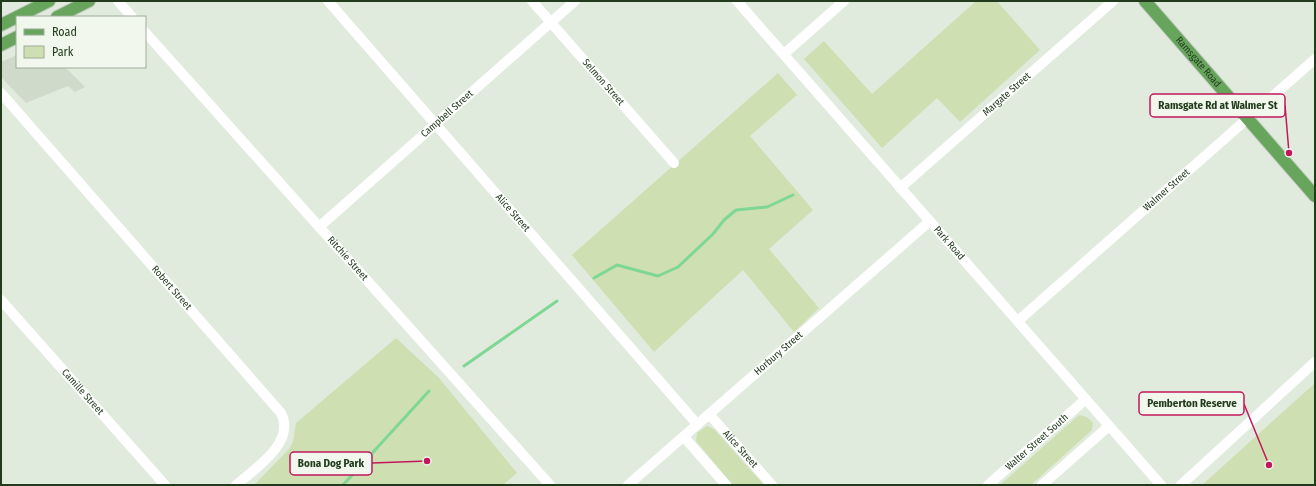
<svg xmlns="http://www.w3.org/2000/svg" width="1316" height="486" font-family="'Fira Sans Condensed',sans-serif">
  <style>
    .built { fill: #d0dacb }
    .green { fill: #cedfb2 }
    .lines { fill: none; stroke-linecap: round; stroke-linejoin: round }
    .stream { stroke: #7ed795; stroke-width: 3 }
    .major-casing { stroke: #c1c8c0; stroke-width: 14 }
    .minor { stroke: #fff; stroke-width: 10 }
    .major { stroke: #67a55c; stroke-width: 12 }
    .labels { text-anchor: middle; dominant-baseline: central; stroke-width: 3; stroke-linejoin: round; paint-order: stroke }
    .street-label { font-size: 10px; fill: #223b1d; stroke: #f1f7ed }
    .leader { fill: none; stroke: #c2185b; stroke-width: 1.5 }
    .callout-dot { fill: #c2185b; stroke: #f1f7ed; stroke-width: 1.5 }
    .callout { fill: #f1f7ed; stroke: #c2185b; stroke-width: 1.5 }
    .callout-label { font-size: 11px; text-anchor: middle; font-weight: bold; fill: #223b1d }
  </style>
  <rect width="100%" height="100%" fill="#e1ebdd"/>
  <!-- built -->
  <path class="built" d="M17,55V67H65L85,87L75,92L68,86L26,103L1,77V62Z"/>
  <!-- green -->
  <path class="green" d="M976,1H997L1040,50L960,122L937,98L882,148L804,59L824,41L872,94Z
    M778,73L797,95L750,136L813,210L769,249L819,308L794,332L743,270L654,352L572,255Z
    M396,338L439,378L517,473L503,485H254L289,449L293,442L296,423Z
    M1315,383V485H1202Z
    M1079,415L1087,417L1093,423L1092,430L1031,485H1000Z
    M707,426L714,429L764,485H733L696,441L697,433Z"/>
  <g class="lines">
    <!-- stream -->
    <path class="stream" d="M594,278L617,265L658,276L678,267L713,234L724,220L736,210L767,207L793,195
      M464,366L557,301
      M343,485L429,391"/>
    <defs>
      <g id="major">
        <path id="s13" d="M1145,1L1315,196"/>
        <path d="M57,17L89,1"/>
        <path d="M1,25L49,1"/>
        <path d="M1,45L17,37"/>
      </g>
    </defs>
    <!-- major casing -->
    <use href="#major" class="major-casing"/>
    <!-- minor -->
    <g class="minor">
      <path d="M118,1L132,17"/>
      <path id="s1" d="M328,1L697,424"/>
      <path id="s2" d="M532,1L674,163"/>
      <path id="s3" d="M737,1L1161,485"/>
      <path id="s4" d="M145,32L550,485"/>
      <path d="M784,54L844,1"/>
      <path id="s5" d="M1,93L281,413C296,442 256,468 236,485"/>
      <path id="s6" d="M900,188L1113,1"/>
      <path id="s7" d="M319,227L575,1"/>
      <path id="s8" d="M1,300L165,485"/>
      <path id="s9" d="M1018,321L1315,59"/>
      <path id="s10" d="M709,414L772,485"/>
      <path d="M684,437L726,485"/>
      <path id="s11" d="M628,485L930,221"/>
      <path id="s12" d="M988,485L1086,399"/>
      <path d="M1042,485L1109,426"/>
      <path d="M1181,485L1315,362"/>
    </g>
    <!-- major -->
    <use href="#major" class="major"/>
  </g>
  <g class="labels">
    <!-- street labels -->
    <g class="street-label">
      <text stroke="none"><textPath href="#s13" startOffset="81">Ramsgate Road</textPath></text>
      <text stroke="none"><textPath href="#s2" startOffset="108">Selmon Street</textPath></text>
      <text stroke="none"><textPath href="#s6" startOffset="142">Margate Street</textPath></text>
      <text stroke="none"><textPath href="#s7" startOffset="171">Campbell Street</textPath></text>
      <text stroke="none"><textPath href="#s9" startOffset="198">Walmer Street</textPath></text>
      <text stroke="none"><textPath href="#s1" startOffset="281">Alice Street</textPath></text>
      <text stroke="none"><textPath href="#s3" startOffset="322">Park Road</textPath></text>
      <text stroke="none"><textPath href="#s4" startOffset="304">Ritchie Street</textPath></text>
      <text stroke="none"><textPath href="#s5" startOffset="259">Robert Street</textPath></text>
      <text stroke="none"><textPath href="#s11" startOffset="200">Horbury Street</textPath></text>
      <text stroke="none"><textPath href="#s8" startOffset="123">Camille Street</textPath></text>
      <text stroke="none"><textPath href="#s12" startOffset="65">Walter Street South</textPath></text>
      <text stroke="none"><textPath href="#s10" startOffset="47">Alice Street</textPath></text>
    </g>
  </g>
  <!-- callouts -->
  <path class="leader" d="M1289 153L1285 105M1269 465L1244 404M427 461L372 463"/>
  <g class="callout-dot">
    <circle cx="1289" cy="153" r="4"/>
    <circle cx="1269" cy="465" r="4"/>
    <circle cx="427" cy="461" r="4"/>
  </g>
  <g class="callout">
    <rect x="1150" y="94" width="135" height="23" rx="4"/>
    <rect x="1139" y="392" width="105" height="23" rx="4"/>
    <rect x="290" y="452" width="82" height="23" rx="4"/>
  </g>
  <g class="callout-label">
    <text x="1218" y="109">Ramsgate Rd at Walmer St</text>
    <text x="1192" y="407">Pemberton Reserve</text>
    <text x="331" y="467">Bona Dog Park</text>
  </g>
  <!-- border -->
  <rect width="1316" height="486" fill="none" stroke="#223b1d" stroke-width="4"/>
  <!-- legend -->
  <rect x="16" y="16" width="130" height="52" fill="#f1f7ed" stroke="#9eac9a"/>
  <rect x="24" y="29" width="20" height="6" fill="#67a55c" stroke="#9eac9a"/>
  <text x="52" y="36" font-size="12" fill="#223b1d">Road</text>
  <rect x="24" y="46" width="20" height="12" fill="#cedfb2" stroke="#9eac9a"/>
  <text x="52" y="56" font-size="12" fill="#223b1d">Park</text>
</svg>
